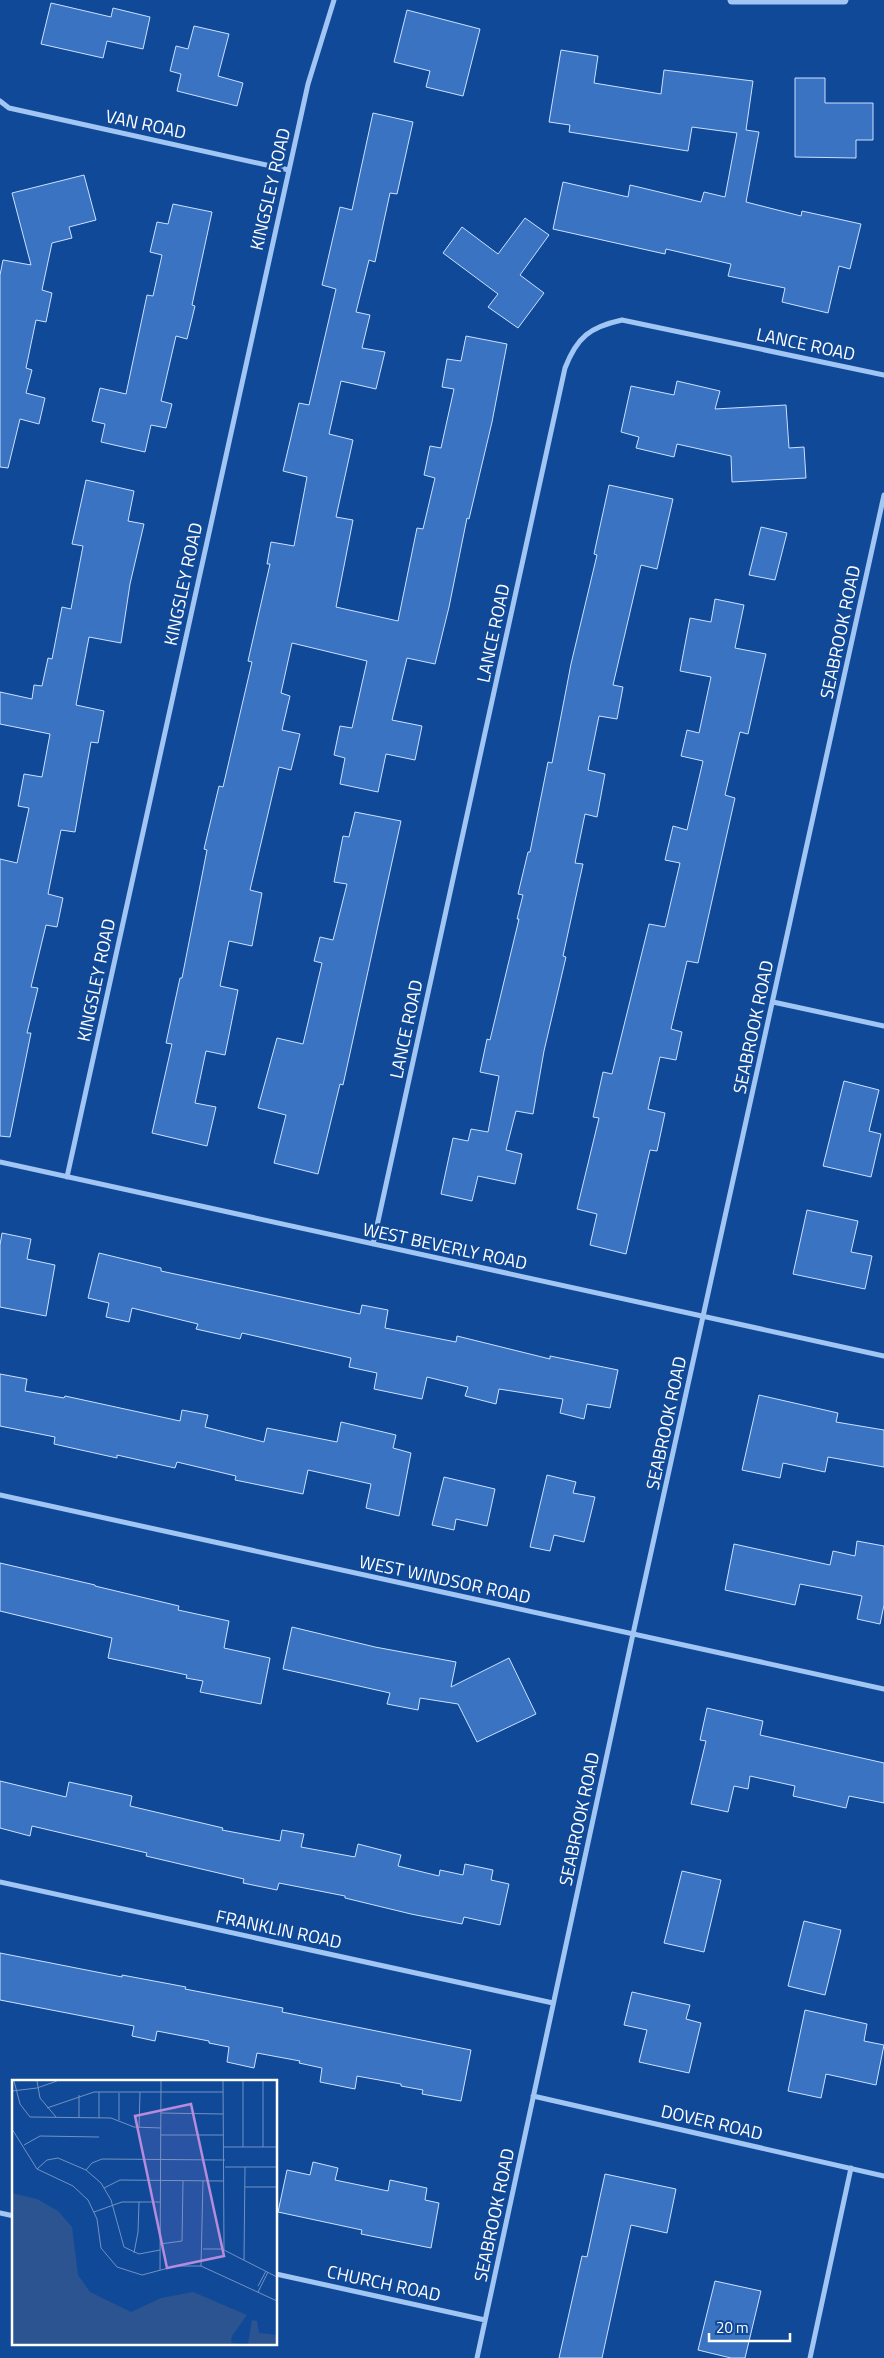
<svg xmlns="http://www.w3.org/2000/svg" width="884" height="2358" font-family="'Titillium Web',sans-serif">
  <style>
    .building { fill: #3973c1; stroke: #cbe1fe }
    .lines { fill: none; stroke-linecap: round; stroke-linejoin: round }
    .minor { stroke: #a2c6f4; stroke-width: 5 }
    .tertiary { stroke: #a2c6f4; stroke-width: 9 }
    .labels { text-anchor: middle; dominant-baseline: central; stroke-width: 5; stroke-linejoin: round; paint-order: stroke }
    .street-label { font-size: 18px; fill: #fff; stroke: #114999 }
    .inset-road { fill: none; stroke: #7092c2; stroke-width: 1 }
    .view { fill: #b68bdc; fill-opacity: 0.15; stroke: #b68bdc; stroke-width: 2.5 }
    .inset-edge { fill: none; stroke: #fff; stroke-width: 2.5 }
  </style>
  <rect width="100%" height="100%" fill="#114999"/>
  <!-- building -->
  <path class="building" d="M51,3L111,17L113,8L150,17L143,49L107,41L103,58L41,44Z
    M407,10L480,29L463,96L426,87L430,71L394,62Z
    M194,26L229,34L218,76L243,83L237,106L177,91L181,74L170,71L176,46L188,49Z
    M561,50L598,56L594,83L661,94L664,70L753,81L746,130L759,132L746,202L801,216L802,211L861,224L850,269L839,266L828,313L782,302L785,288L728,276L731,264L666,249L665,254L553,229L563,182L628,197L630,185L701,202L704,192L725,197L737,133L692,127L688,151L569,132L570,125L549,122Z
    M795,78H825V103H873V140H856V158L795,157Z
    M373,113L413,122L397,194L390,193L375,262L369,260L356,312L370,315L362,348L385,352L376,389L341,381L329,434L353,440L336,517L353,520L336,607L398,621L417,528L423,529L435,478L424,475L430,446L441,448L454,389L442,387L447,359L461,361L466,336L507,344L492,422L469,519L467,518L449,607L435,664L407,658L392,720L422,726L415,760L386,754L378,792L340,784L345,758L334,755L340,726L352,728L367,661L292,643L281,693L290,696L282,730L300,734L291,770L279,767L250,890L262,893L252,946L229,941L220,986L238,990L225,1055L206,1051L195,1103L216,1107L207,1146L152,1133L172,1044L166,1043L180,978H182L207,850L204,849L219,786L223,787L252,662L248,661L270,564H267L271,542L294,546L307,477L283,471L299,403L309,405L336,289L322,285L340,207L352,210Z
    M84,175L96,220L69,227L72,238L52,243L42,290L52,293L46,322L36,320L26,368L32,370L26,393L45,398L39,424L20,419L8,468L0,467V275L3,260L31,265L12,193Z
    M173,204L212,212L192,305L195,306L187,339L176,336L161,401L172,404L166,428L151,425L145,452L101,442L105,424L92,421L100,388L126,394L147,295L153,296L162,255L150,252L157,222L168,224Z
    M525,218L549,235L520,275L544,293L518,328L488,307L498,294L443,253L462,227L498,254Z
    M677,381L720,391L715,409L786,405L789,448L804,447L806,478L732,482L731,456L677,444L674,457L636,448L639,437L621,432L631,386L674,395Z
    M86,480L134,491L128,521L144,524L130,584L121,643L89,637L76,705L104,711L98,743L91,742L75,832L61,830L48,894L63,898L57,927L46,925L31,987L38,988L27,1033H31L10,1137L0,1136V859L17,863L29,808L18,806L24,774L42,777L50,734L0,724V692L32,699L34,685L42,686L48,658L52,659L62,607L71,609L83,546L72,544Z
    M609,485L673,499L657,569L641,565L613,685L623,687L617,719L599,716L588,770L605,774L597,817L585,814L575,863L583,864L563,956L566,957L544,1051L533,1114L516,1111L506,1150L522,1154L515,1184L478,1176L472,1201L441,1194L453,1138L468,1141L471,1129L488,1132L499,1076L480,1072L487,1039L490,1040L519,919H517L523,895L518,894L528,852H530L548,762L552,763L571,664L597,555L594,554Z
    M761,527L787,533L775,580L749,575Z
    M715,599L744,605L735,648L766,654L748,734L740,732L725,795L735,798L698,963L687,961L671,1029L682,1032L676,1060L660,1057L648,1109L665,1113L657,1151L650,1150L626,1254L590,1245L597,1214L577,1209L599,1118L593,1117L603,1072L612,1074L649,924L665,927L680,863L665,860L673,826L687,830L703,761L681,756L687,730L699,733L711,677L680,671L690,618L711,622Z
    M355,812L401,821L343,1085L340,1084L318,1174L274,1163L286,1115L258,1108L277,1038L303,1044L322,963L314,961L320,937L333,940L347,884L334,882L343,836L349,837Z
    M844,1081L879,1090L869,1131L881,1134L871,1177L823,1166Z
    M807,1210L858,1221L851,1252L872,1256L865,1289L793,1274Z
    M2,1233L31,1239L27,1259L55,1265L46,1316L0,1307V1245Z
    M99,1253L161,1268V1271L360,1314L362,1305L388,1310L385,1328L456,1342L457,1336L550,1359V1356L618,1370L610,1408L587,1404L584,1419L560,1413L563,1399L499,1389L496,1404L465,1396L468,1387L427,1377L422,1399L374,1389L377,1373L349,1367L351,1358L242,1333L240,1339L196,1329L198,1324L132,1308L129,1322L106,1317L109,1303L88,1298Z
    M0,1374L27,1379L25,1391L64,1398L65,1396L180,1421L182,1410L208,1415L205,1427L264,1442L267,1428L337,1442L341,1422L396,1435L393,1448L411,1453L399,1516L366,1508L371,1484L308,1470L303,1494L235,1480L236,1476L177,1462L175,1468L117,1455V1458L54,1444L55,1437L0,1426Z
    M759,1395L838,1413L836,1422L884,1430V1467L828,1457L825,1472L783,1463L780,1478L742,1470Z
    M547,1475L576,1482L573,1493L595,1497L584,1542L554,1535L550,1551L530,1547Z
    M444,1477L495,1489L487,1526L456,1519L454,1530L432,1525Z
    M857,1541L884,1546V1605L880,1624L857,1619L862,1596L800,1584L795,1605L725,1590L734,1544L830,1565L833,1551L855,1556Z
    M0,1563L95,1585V1586L179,1606L178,1610L229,1621L224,1648L270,1658L261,1704L200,1692L203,1681L186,1678L187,1675L108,1658L112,1638L0,1611Z
    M292,1627L375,1647L456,1662L451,1687L509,1658L536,1714L477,1742L458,1704L420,1698L418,1710L387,1704L390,1693L283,1669Z
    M707,1708L763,1721L760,1735L884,1763V1803L849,1796L846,1808L793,1796L795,1786L750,1776L748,1789L734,1786L728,1812L691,1804L706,1741L700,1740Z
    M0,1781L66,1797L69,1782L132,1796L130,1806L223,1828L222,1830L280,1841L282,1830L304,1834L301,1847L355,1857L358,1844L401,1855L398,1866L439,1876L440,1870L463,1875L465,1864L493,1870L491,1880L509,1884L500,1925L464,1917L462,1924L411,1914L345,1898V1896L279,1883L277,1890L243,1883L244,1879L146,1856L147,1853L32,1826L30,1836L0,1828Z
    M682,1871L721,1880L704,1952L664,1943Z
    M804,1921L841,1930L825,1995L788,1986Z
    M0,1953L122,1977V1975L186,1987L185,1989L283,2008L282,2012L471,2050L461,2101L422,2094L423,2090L401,2086V2084L357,2076L355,2089L320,2082L322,2068L299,2063L300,2061L257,2053L254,2068L227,2062L229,2047L209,2043V2041L157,2031L155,2041L132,2036L134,2026L0,2000Z
    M632,1992L690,2005L686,2019L701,2023L689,2073L639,2062L647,2030L624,2025Z
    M805,2010L867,2024L864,2041L884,2045L876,2085L826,2074L821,2098L788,2091Z
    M313,2162L338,2168L335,2180L388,2191L390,2180L427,2188L425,2200L439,2203L431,2248L361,2234L362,2230L278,2212L287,2170L310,2175Z
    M605,2174L676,2189L667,2233L631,2225L602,2358H559L582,2256L587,2257Z
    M715,2281L761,2291L745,2358H731L698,2350Z"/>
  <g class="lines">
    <!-- minor -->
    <path class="minor" d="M0,101L9,108L289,170
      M773,1002L884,1026
      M0,1162L884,1356
      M67,1177L308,84L334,0
      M373,1244L565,368C577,337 590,327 622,320L884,375
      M0,1495L884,1689
      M0,1882L553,2003
      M533,2096L884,2176
      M0,2213L14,2216
      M276,2274L485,2320
      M477,2358L633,1634L884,495
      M810,2358L851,2168"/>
    <!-- tertiary -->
    <path class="tertiary" d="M732,0H844"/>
  </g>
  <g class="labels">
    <!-- street labels -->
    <g class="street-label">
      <text transform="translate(146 124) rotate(12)">VAN ROAD</text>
      <text transform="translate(270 189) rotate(-77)">KINGSLEY ROAD</text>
      <text transform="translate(806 344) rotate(12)">LANCE ROAD</text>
      <text transform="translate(183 584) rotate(-78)">KINGSLEY ROAD</text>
      <text transform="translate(840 632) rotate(-78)">SEABROOK ROAD</text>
      <text transform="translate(493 633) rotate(-78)">LANCE ROAD</text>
      <text transform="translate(96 980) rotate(-78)">KINGSLEY ROAD</text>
      <text transform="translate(753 1027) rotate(-78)">SEABROOK ROAD</text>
      <text transform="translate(406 1029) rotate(-78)">LANCE ROAD</text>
      <text transform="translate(445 1246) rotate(12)">WEST BEVERLY ROAD</text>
      <text transform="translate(666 1423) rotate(-78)">SEABROOK ROAD</text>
      <text transform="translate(445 1579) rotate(12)">WEST WINDSOR ROAD</text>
      <text transform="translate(579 1819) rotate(-78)">SEABROOK ROAD</text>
      <text transform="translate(279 1929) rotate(12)">FRANKLIN ROAD</text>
      <text transform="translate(712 2122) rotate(13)">DOVER ROAD</text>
      <text transform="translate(494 2215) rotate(-78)">SEABROOK ROAD</text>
      <text transform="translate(384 2283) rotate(12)">CHURCH ROAD</text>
    </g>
  </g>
  <!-- overview -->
  <g transform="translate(12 2080)">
    <rect width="265" height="265" fill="#114999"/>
    <path d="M0,113L25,119L46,131L60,147L66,195L78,212L119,232L149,218L181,212L235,235L220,256L219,263L230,264H0ZM240,240L245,241L247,253L265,255V264H236Z" fill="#2b5490"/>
    <path class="inset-road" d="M2,1L8,24L18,37L99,38L122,47L149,48M25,1L28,18L44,37M211,1L212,170M0,11L25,8L45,1M35,28L82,12H211M149,33L211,34M67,38V15M87,38V12M107,40V13M127,48L128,12M0,49L25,89L61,106L76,120L85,139L89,168L105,187L130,195L164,186H189L265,221M149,55H211M12,65L28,56L87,57M211,67H265M231,67V1M251,67V1M213,87H265M25,89L35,80L46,78L74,90L89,103L99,120L112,167L127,174L148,170M74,90L80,83L90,79L213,80M233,107H265M92,108L108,100L212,101M82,132L110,122H148M148,164L170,161L171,101M191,169H210L265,197M122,173L126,152L127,122M232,180L233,87M189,186L191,101M148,190L149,1M246,206L254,191M246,212L256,192"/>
    <path class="view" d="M179,24L212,176L155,188L123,36Z"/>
    <rect width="265" height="265" class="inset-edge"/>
  </g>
  <!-- scale -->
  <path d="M709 2333v8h81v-8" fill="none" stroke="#ffffff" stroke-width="2.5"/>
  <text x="716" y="2333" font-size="15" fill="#ffffff" stroke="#114999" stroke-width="4" paint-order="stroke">20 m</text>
</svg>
